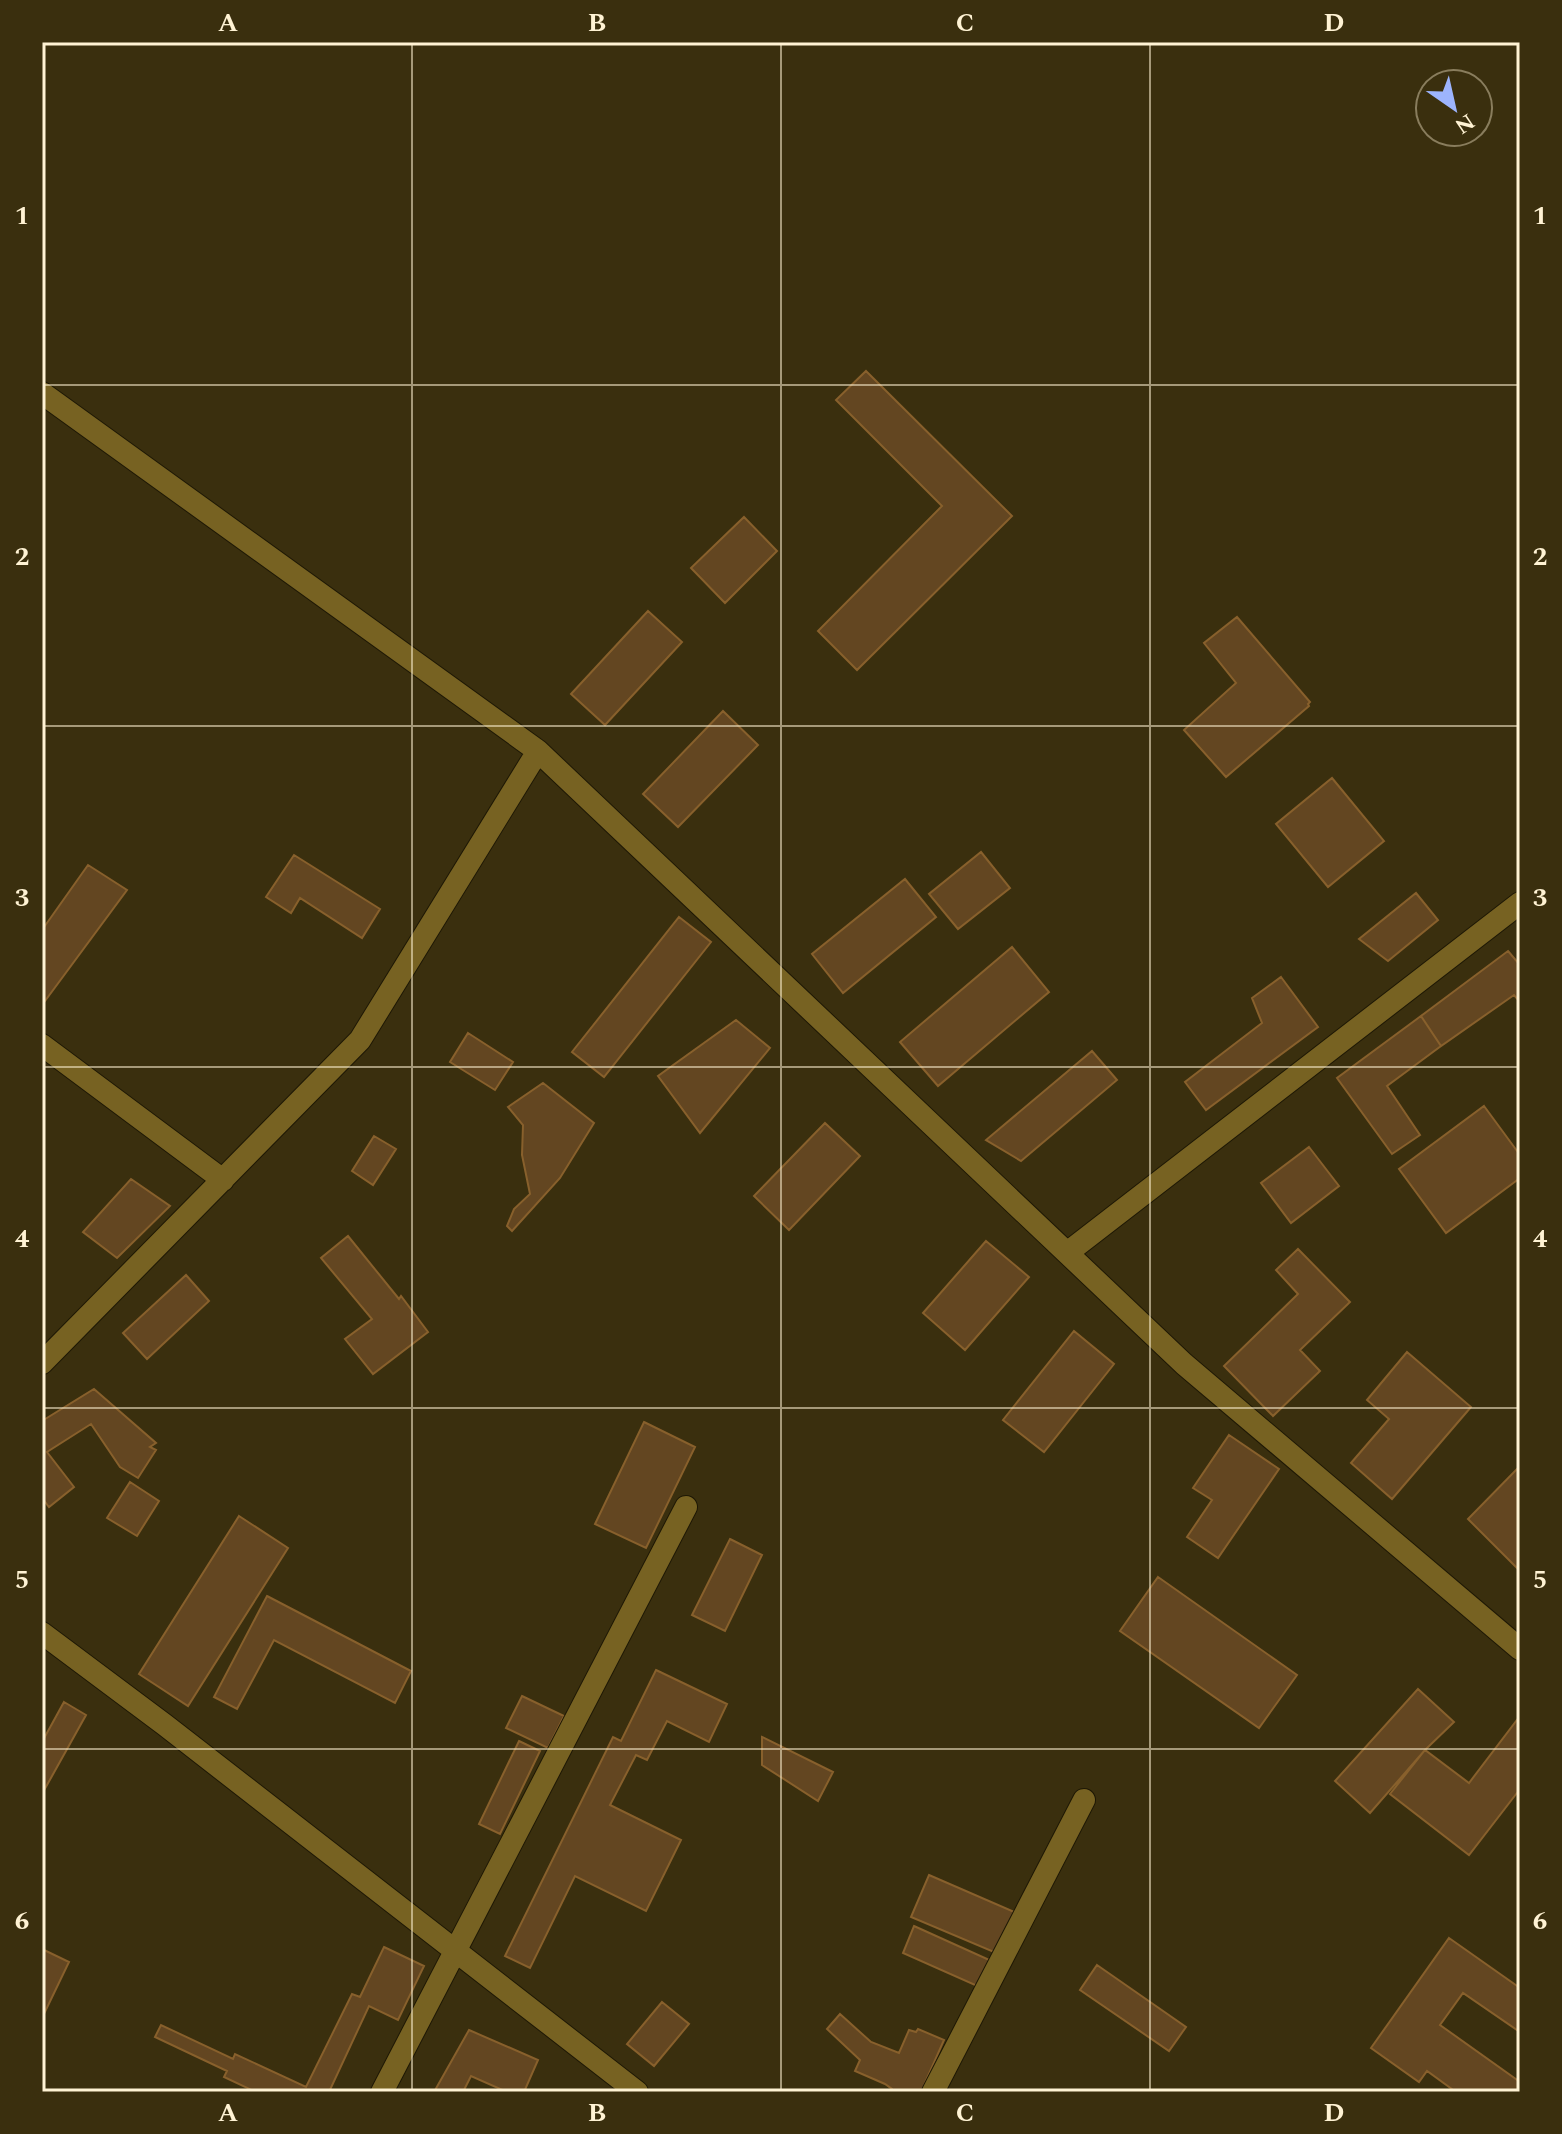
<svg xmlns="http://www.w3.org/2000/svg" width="1562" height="2134" font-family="Spectral,serif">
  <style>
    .building { fill: #634621; stroke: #88602c; stroke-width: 2 }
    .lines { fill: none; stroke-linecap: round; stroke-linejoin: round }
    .minor-casing { stroke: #1e1805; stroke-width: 24 }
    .minor { stroke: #776222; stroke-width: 22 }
    .grid { fill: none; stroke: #fff3d4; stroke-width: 2; stroke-opacity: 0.55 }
    .neatline { fill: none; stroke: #fff3d4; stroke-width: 3 }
    .grid-label { font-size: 26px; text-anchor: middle; font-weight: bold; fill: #fff3d4 }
  </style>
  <rect width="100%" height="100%" fill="#3a2f0e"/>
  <!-- building -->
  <path class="building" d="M866,371L1012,516L857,670L818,631L942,506L836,400Z
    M744,517L777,551L725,603L691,568Z
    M648,611L682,642L605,725L571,694Z
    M1237,617L1310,702L1308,704L1309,706L1226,777L1184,730L1236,683L1204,643Z
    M723,711L758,745L678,827L643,794Z
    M1332,778L1384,841L1328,887L1276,824Z
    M981,852L1010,888L958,929L929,894Z
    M294,855L380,909L362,938L300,898L291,913L266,897Z
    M88,865L127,890L42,1005V930Z
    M905,879L936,917L843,993L812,954Z
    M1416,893L1438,920L1388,961L1359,939Z
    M679,917L711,942L604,1077L572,1052Z
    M1012,947L1049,992L938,1086L900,1042Z
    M1508,951L1520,965V1002L1514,995L1441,1046L1421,1016Z
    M1281,977L1318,1027L1206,1110L1185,1082L1262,1023L1252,998Z
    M1421,1016L1441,1046L1387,1086L1420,1135L1392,1154L1337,1078Z
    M736,1020L770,1048L700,1133L658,1076Z
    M468,1033L513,1062L495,1090L450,1062Z
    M1092,1051L1117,1080L1021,1161L986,1140Z
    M543,1083L594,1123L560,1178L512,1231L507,1226L514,1209L530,1194L522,1155L523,1125L508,1107Z
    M1484,1106L1520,1155V1178L1446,1233L1399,1169Z
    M825,1123L860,1156L789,1230L754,1196Z
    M374,1136L396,1149L373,1185L352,1171Z
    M1309,1147L1339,1186L1291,1223L1261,1183Z
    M131,1179L170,1206L117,1258L83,1232Z
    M348,1236L399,1299L401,1296L428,1332L373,1374L345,1339L372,1319L321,1258Z
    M986,1241L1029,1277L965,1350L923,1313Z
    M1298,1249L1350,1302L1300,1350L1320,1371L1273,1416L1224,1366L1298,1294L1276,1270Z
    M186,1275L209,1301L147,1359L123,1333Z
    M1074,1331L1114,1364L1044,1452L1003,1420Z
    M1407,1352L1471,1407L1392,1499L1351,1463L1389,1419L1367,1400Z
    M94,1389L156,1443L150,1447L156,1450L138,1478L120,1467L91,1424L47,1452L74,1487L49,1507L42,1498V1421Z
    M644,1422L695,1447L646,1548L595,1524Z
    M1229,1435L1279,1469L1218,1558L1187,1537L1212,1500L1193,1488Z
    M1520,1466V1568L1519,1570L1468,1519Z
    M130,1482L159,1501L137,1536L107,1518Z
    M239,1516L288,1548L188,1706L139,1674Z
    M730,1539L762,1555L725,1631L692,1615Z
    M1158,1577L1297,1675L1259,1728L1120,1631Z
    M267,1596L411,1671L395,1703L274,1640L237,1709L214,1697Z
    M656,1670L727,1704L709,1742L667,1721L647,1760L636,1755L610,1805L681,1840L646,1911L575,1876L530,1968L505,1956L613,1737L621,1741Z
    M1418,1689L1454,1722L1425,1750L1370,1813L1335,1781Z
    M522,1696L564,1716L548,1748L506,1728Z
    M64,1702L86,1715L42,1794V1742Z
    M1520,1716V1789L1469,1855L1390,1794L1425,1750L1469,1783Z
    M762,1737L833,1772L818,1801L762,1765Z
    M519,1741L540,1751L500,1834L479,1824Z
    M929,1875L1019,1914L1001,1955L911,1917Z
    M914,1926L996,1963L984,1989L903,1953Z
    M1449,1938L1520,1988V2032L1463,1993L1440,2025L1520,2082V2092H1456L1427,2071L1419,2082L1371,2048Z
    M384,1947L424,1966L398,2020L369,2006L329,2092H256L224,2077L227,2071L155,2037L161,2025L233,2059L235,2054L306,2087L352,1994L360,1997Z
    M42,1949L69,1962L42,2018Z
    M1097,1965L1186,2027L1169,2051L1080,1990Z
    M662,2002L689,2024L654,2066L627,2044Z
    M840,2014L871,2042L899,2053L909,2030L916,2032L918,2029L944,2040L921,2092H891L892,2089L885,2084L855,2071L860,2060L827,2029Z
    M469,2030L538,2060L524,2092H507L471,2076L463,2092H434Z"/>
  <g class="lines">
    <defs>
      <path id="minor" d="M42,393L538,751L1184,1364L1520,1649
        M42,1045L223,1180
        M1067,1253L1520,903
        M42,1363L360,1040L538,751
        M42,1633L165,1725L637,2092
        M382,2092L686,1507
        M933,2092L1084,1800"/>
    </defs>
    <!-- minor casing -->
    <use href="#minor" class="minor-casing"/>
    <!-- minor -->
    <use href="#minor" class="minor"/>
  </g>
  <!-- grid -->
  <path class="grid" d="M412,42V2092M781,42V2092M1150,42V2092M42,385H1520M42,726H1520M42,1067H1520M42,1408H1520M42,1749H1520"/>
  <!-- border -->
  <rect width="1562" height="2134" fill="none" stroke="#3a2f0e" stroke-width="88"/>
  <!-- north arrow -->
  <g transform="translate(1454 108) rotate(146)"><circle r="38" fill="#3a2f0e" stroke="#897d5d" stroke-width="2"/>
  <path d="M0-6L14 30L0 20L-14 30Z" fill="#9db4fd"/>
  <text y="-12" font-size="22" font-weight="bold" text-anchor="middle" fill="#fff3d4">N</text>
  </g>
  <rect x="44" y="44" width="1474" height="2046" class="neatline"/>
  <g class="grid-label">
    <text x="228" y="31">A</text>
    <text x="597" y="31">B</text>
    <text x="965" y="31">C</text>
    <text x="1334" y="31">D</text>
    <text x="22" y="224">1</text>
    <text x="1540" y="224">1</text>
    <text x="22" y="565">2</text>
    <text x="1540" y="565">2</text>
    <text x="22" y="906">3</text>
    <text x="1540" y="906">3</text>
    <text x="22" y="1247">4</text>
    <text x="1540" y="1247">4</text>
    <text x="22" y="1588">5</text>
    <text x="1540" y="1588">5</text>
    <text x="22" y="1929">6</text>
    <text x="1540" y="1929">6</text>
    <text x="228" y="2121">A</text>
    <text x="597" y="2121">B</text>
    <text x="965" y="2121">C</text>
    <text x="1334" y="2121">D</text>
  </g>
</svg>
